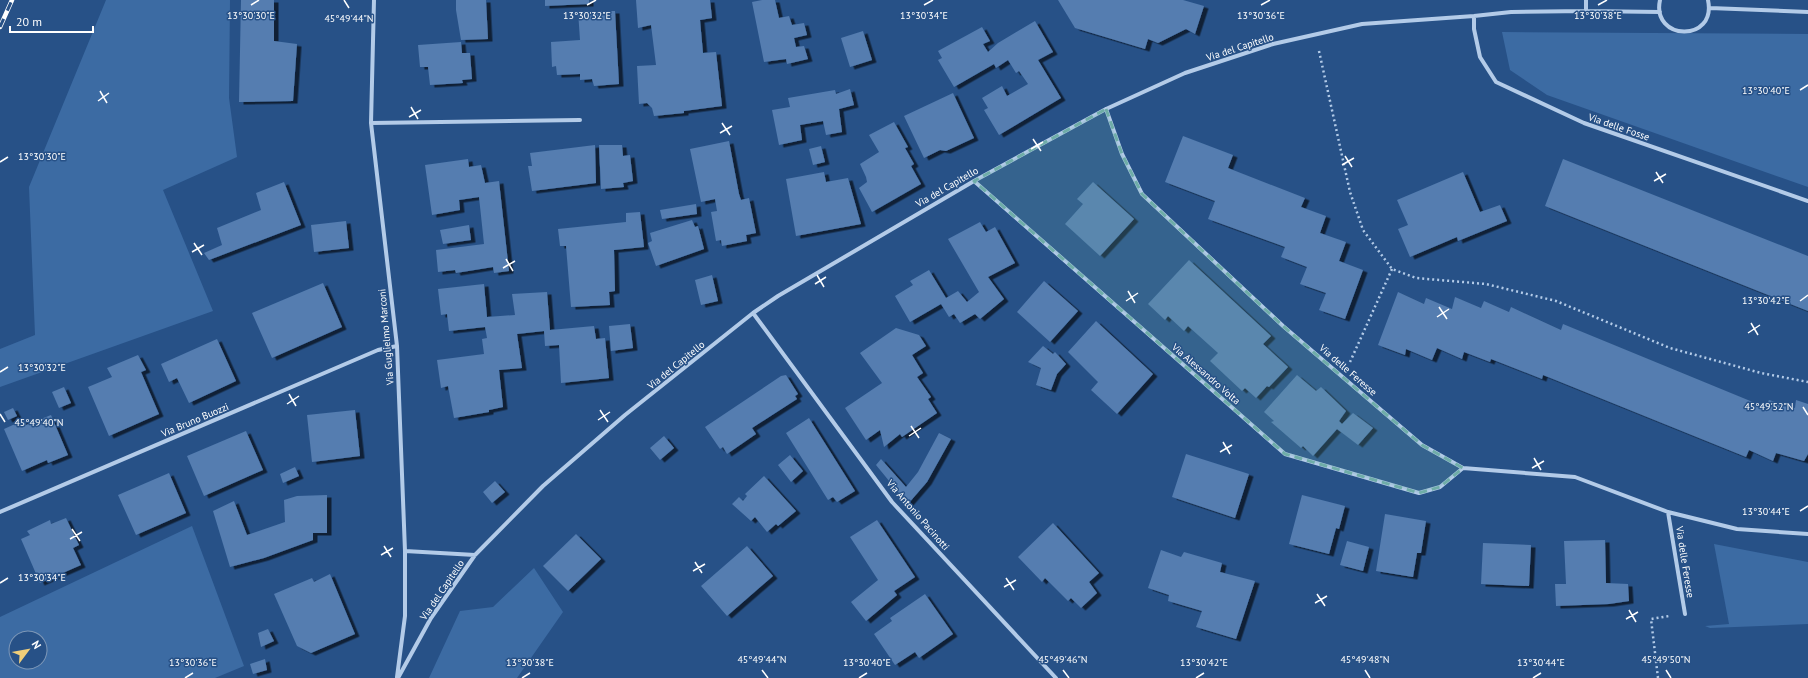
<svg xmlns="http://www.w3.org/2000/svg" width="1808" height="678" font-family="'PT Sans',sans-serif">
  <style>
    .green { fill: #3c6ba3; fill-rule: evenodd }
    .building { fill: #547db0; filter: url(#shadow) }
    .lines { fill: none; stroke-linecap: round; stroke-linejoin: round }
    .path { stroke: #b3cbe8; stroke-width: 2.5; stroke-dasharray: 2 3; stroke-linecap: butt }
    .minor { stroke: #b3cbe8; stroke-width: 4 }
    .rail-casing { stroke: #fff; stroke-width: 4.5 }
    .rail { stroke: #275187; stroke-width: 3; stroke-dasharray: 9; stroke-linecap: butt }
    .marked { fill: #6fada8; fill-opacity: 0.2; stroke: #6fada8; stroke-width: 3; stroke-dasharray: 8 5; stroke-linejoin: round }
    .ticks { fill: none; stroke: #fff; stroke-width: 1.5 }
    .labels { text-anchor: middle; dominant-baseline: central; stroke-width: 3; stroke-linejoin: round; paint-order: stroke }
    .street-label { font-size: 10px; fill: #fff; stroke: #275187 }
    .ticks-label { font-size: 10px; text-anchor: middle; fill: #fff; stroke: #275187; stroke-width: 3; stroke-linejoin: round; paint-order: stroke }
  </style>
  <defs>
    <filter id="shadow"><feDropShadow dx="4.5" dy="2.5" stdDeviation="0" flood-color="#0009"/></filter>
  </defs>
  <rect width="100%" height="100%" fill="#275187"/>
  <!-- green -->
  <path class="green" d="M106,0H230L229,98L237,157L163,190L213,311L0,387V349L35,335L29,187Z
    M1502,32L1808,34V187L1547,95L1510,70Z
    M192,526L244,666L215,678H0V617ZM16,638H40V662H16Z
    M1714,544L1808,562V624L1710,628L1705,626L1729,624Z
    M534,568L563,612L517,678H429L460,611L493,607Z"/>
  <!-- building -->
  <path class="building" d="M241,0H274V41L297,44L293,101L239,102Z
    M456,0H486L488,39L461,40L456,10Z
    M545,0H589V4L545,6Z
    M636,0H710L712,18L700,20L703,53L716,52L722,106L684,111V113L654,116L652,108L647,103L639,104L637,66L656,65L651,25L638,28Z
    M762,0H775L779,18L789,16L792,25L804,23L807,35L794,38L796,47L804,46L808,59L787,64L786,59L764,62L752,2Z
    M1058,0H1183L1204,6L1195,34L1186,29L1158,43L1148,39L1145,49L1075,28Z
    M578,11H615L619,84L594,86L592,79L580,80V74L557,75L556,66L552,67L551,42L580,40Z
    M1035,21L1053,52L1038,60L1061,98L999,135L984,110L988,108L982,98L1002,86L1007,96L1028,84L1019,71L1016,73L1008,60L996,68L994,64L954,87L938,60L942,58L938,51L982,27L990,41L983,44L988,52L998,43Z
    M863,31L872,60L850,67L841,38Z
    M461,42L462,53H470L472,79L462,80L463,83L430,85L428,67H420L418,45Z
    M850,89L854,105L839,109L842,132L826,135L823,121L800,125L802,140L779,145L772,110L790,107L788,98L835,90L836,94Z
    M953,93L974,138L946,151L940,150L924,158L904,116Z
    M894,122L908,147L905,148L914,164L911,166L921,184L872,212L859,188L867,182L866,177L860,164L879,152L869,135Z
    M1183,136L1233,155L1228,168L1305,198L1301,207L1326,216L1320,233L1346,242L1339,261L1363,270L1345,319L1319,310L1326,293L1300,284L1307,267L1281,257L1285,247L1208,219L1215,201L1165,182Z
    M729,141L739,194L741,200L749,198L756,233L746,235L747,241L722,246L721,240L716,241L711,212L717,211L715,199L701,202L690,149Z
    M595,145L596,183L532,191L528,166H532L530,153Z
    M599,145H622L623,156L630,155L633,181L623,183L624,187L601,189Z
    M821,146L825,162L813,165L809,149Z
    M468,159L469,167L481,165L485,183L499,181L509,271L494,273L493,267L456,273L455,270L438,272L436,250L484,244L479,197L459,200L460,210L432,215L425,165Z
    M1563,159L1808,256V311L1545,206Z
    M824,172L826,182L848,178L861,224L796,236L786,179Z
    M1463,172L1480,212L1500,205L1507,221L1458,241L1457,237L1410,257L1398,229L1408,225L1397,200Z
    M284,182L301,225L209,260L204,253L222,245L217,228L261,210L256,193Z
    M1093,182L1134,219L1100,256L1065,224L1083,204L1077,199Z
    M696,204L697,214L662,219L660,210Z
    M640,212L644,247L614,250L615,291L609,292L610,305L571,307L566,246H560L558,229L626,222V213Z
    M692,220L695,227L698,226L704,249L656,266L648,243L652,241L650,233Z
    M346,221L349,248L314,252L311,225Z
    M980,222L986,232L995,227L1015,263L988,277L1004,299L980,319L975,314L960,323L954,314L949,317L941,304L910,322L895,296L913,285L910,281L929,270L946,298L958,291L967,302L979,292L948,239Z
    M469,225L471,240L443,244L440,230Z
    M1189,260L1271,336L1263,344L1288,367L1269,387L1267,386L1256,398L1245,388L1242,391L1210,361L1218,353L1188,326L1184,331L1168,316L1165,320L1148,304Z
    M712,275L718,301L701,305L695,280Z
    M1044,281L1078,311L1050,342L1017,312Z
    M323,283L342,327L272,358L252,313Z
    M484,284L487,317L515,315L512,294L547,292L550,330L594,326L596,339L605,338L609,378L561,383L559,345L545,346L544,331L517,334L522,368L499,370L503,407L489,410V412L454,418L448,386L441,388L437,360L484,354L482,339L487,338L485,327L449,331L447,314L441,315L438,289Z
    M1398,292L1424,304L1426,298L1452,309L1455,297L1481,308L1484,301L1509,312L1511,307L1561,330L1563,324L1765,407L1769,400L1795,408L1796,400L1808,404V454L1804,461L1776,453L1773,461L1749,450L1746,457L1543,375L1542,379L1491,359L1490,362L1464,352L1462,359L1437,348L1432,360L1406,349L1405,355L1378,345Z
    M1096,321L1153,374L1117,414L1091,390L1098,382L1068,352Z
    M630,324L633,348L611,351L609,326Z
    M896,328L919,335L926,346L912,355L923,373L917,377L931,397L928,399L937,413L902,437L900,434L884,447L880,430L866,440L845,408L882,383L860,353Z
    M217,339L236,381L189,403L177,378L169,382L161,364Z
    M1043,346L1053,354L1055,352L1066,364L1057,374L1051,390L1036,385L1041,368L1028,362Z
    M138,355L146,370L141,372L159,414L109,436L88,387L112,377L107,368Z
    M786,375L798,394L795,396L797,399L752,428L756,434L727,454L723,447L720,449L705,427L781,376Z
    M1297,375L1316,391L1321,387L1346,411L1339,421L1342,424L1353,413L1373,428L1358,445L1337,429L1313,456L1303,446L1301,448L1271,422L1274,421L1264,412Z
    M64,387L71,403L59,408L52,392Z
    M13,408L17,416L8,420L4,412Z
    M355,410L360,456L312,462L307,415Z
    M51,415L68,455L48,463L47,460L22,471L4,429L24,420L26,425Z
    M809,418L855,491L837,502L833,497L828,500L786,433Z
    M246,431L263,470L204,496L187,456Z
    M939,433L951,439L927,482L908,504L876,465L881,459L906,487L918,472Z
    M664,436L674,448L660,460L650,448Z
    M1186,454L1249,474L1235,518L1172,497Z
    M790,455L803,471L791,482L778,465Z
    M295,467L299,476L283,483L280,474Z
    M169,473L186,513L136,535L118,495Z
    M764,476L796,511L778,526L776,524L767,532L755,517L751,521L732,504L739,497L743,501L747,496L745,494Z
    M495,481L505,492L492,503L483,492Z
    M327,495V533H313V540L264,558L230,567L213,511L234,501L247,535L285,522L284,500L297,496Z
    M1302,495L1345,506L1339,529L1336,528L1329,554L1289,544Z
    M1385,514L1426,521L1421,553H1417L1413,577L1376,571Z
    M66,518L79,545L73,548L81,565L40,583L21,539L30,535L27,531L50,520L51,524Z
    M877,520L915,577L894,591L897,595L866,621L851,602L878,580L850,537Z
    M1053,523L1099,573L1089,582L1097,593L1081,608L1071,598L1068,601L1045,578L1042,582L1018,557Z
    M576,534L601,559L568,591L543,566Z
    M1605,540L1606,583L1628,584L1629,601L1609,604L1556,606L1555,584H1566L1564,541Z
    M1347,541L1369,547L1363,571L1340,565Z
    M1483,543L1531,545L1529,586L1481,584Z
    M747,546L773,576L727,616L701,586Z
    M1161,550L1181,557L1184,552L1222,563L1220,572L1255,581L1236,639L1196,627L1202,611L1168,601L1169,595L1148,588Z
    M330,574L355,634L311,653L297,646L274,594L312,578L314,582Z
    M925,594L953,634L919,658L915,652L895,665L874,634L892,621L890,618Z
    M268,629L274,641L261,647L258,633Z
    M265,659L267,670L253,674L250,664Z"/>
  <g class="lines">
    <!-- path -->
    <path class="path" d="M1319,51L1350,192L1363,230L1392,269L1416,278L1486,284L1556,301L1670,348L1761,373L1808,382
      M1350,362L1392,269
      M1658,678L1651,619L1669,616"/>
    <!-- minor -->
    <path class="minor" d="M374,0L371,123L397,346L405,551V616L397,677
      M1586,0V11
      M1660,0C1651,41 1717,43 1708,0
      M1710,8L1808,12
      M1474,16V29L1480,57L1496,82L1584,123L1808,201
      M1106,109L1122,154L1142,194L1283,326L1422,445L1463,468L1575,477L1668,512L1737,529L1808,534
      M371,123L580,120
      M974,181L1285,454L1419,493L1440,487L1463,468
      M753,313L892,502L1056,678
      M0,512L378,350L397,346
      M1668,512L1685,614
      M405,551L475,555
      M398,678L431,618L475,555L543,486L625,415L753,313L778,296L974,181L1106,109L1185,73L1273,44L1362,24L1474,16L1511,12L1586,11L1660,12"/>
    <defs>
      <path id="rail" d="M0,27L12,0"/>
    </defs>
    <!-- rail casing -->
    <use href="#rail" class="rail-casing"/>
    <!-- rail -->
    <use href="#rail" class="rail"/>
  </g>
  <!-- marked area -->
  <path class="marked" d="M1106,109L1122,154L1142,194L1283,326L1422,445L1463,468L1440,487L1419,493L1285,454L974,181Z"/>
  <!-- ticks -->
  <path class="ticks" d="M344,0L349,8M251,5L259,0M587,5L596,0M924,5L933,0M1261,5L1270,0M1598,5L1607,0M1800,90L1808,85M100,91L107,103M98,101L109,93M411,107L418,119M409,117L421,110M722,123L730,135M720,133L732,126M1033,139L1041,151M1031,149L1043,142M1345,156L1352,167M0,162L8,157M1342,165L1354,158M1656,172L1663,183M1654,181L1666,174M194,243L202,255M192,252L204,245M506,259L513,271M503,268L515,261M817,275L824,287M815,284L826,277M1128,291L1135,303M1126,301L1138,293M1800,301L1808,295M1439,307L1447,319M1437,317L1449,309M1751,323L1758,335M1748,333L1760,325M0,372L8,367M289,394L296,406M287,404L299,396M1803,407L1808,415M600,410L608,422M0,414L5,422M598,420L610,412M911,426L919,438M909,436L921,428M1223,442L1230,454M1220,452L1232,445M1534,458L1541,470M1532,468L1544,461M1800,511L1808,506M72,529L80,541M70,539L82,532M384,546L391,557M381,555L393,548M695,562L702,573M693,571L705,564M1006,578L1014,590M0,583L8,578M1004,587L1016,580M1317,594L1325,606M1315,603L1327,596M1629,610L1636,622M1626,619L1638,612M762,670L768,678M1063,670L1069,678M1365,670L1370,678M1666,670L1671,678M185,678L193,673M522,678L530,673M859,678L867,673M1196,678L1204,673M1533,678L1541,673"/>
  <g class="labels">
    <!-- street labels -->
    <g class="street-label">
      <text transform="translate(1240 47) rotate(-18)">Via del Capitello</text>
      <text transform="translate(1619 127) rotate(19)">Via delle Fosse</text>
      <text transform="translate(947 187) rotate(-30)">Via del Capitello</text>
      <text transform="translate(386 337) rotate(-95)">Via Guglielmo Marconi</text>
      <text transform="translate(676 365) rotate(-39)">Via del Capitello</text>
      <text transform="translate(1348 370) rotate(41)">Via delle Feresse</text>
      <text transform="translate(1206 374) rotate(41)">Via Alessandro Volta</text>
      <text transform="translate(195 420) rotate(-23)">Via Bruno Buozzi</text>
      <text transform="translate(918 515) rotate(49)">Via Antonio Pacinotti</text>
      <text transform="translate(1685 562) rotate(81)">Via delle Feresse</text>
      <text transform="translate(442 590) rotate(-56)">Via del Capitello</text>
    </g>
  </g>
  <g class="ticks-label">
    <text x="251" y="19">13°30'30"E</text>
    <text x="924" y="19">13°30'34"E</text>
    <text x="1261" y="19">13°30'36"E</text>
    <text x="1598" y="19">13°30'38"E</text>
    <text x="587" y="19">13°30'32"E</text>
    <text x="349" y="22">45°49'44"N</text>
    <text x="1766" y="94">13°30'40"E</text>
    <text x="42" y="160">13°30'30"E</text>
    <text x="1766" y="304">13°30'42"E</text>
    <text x="42" y="371">13°30'32"E</text>
    <text x="1769" y="410">45°49'52"N</text>
    <text x="39" y="426">45°49'40"N</text>
    <text x="1766" y="515">13°30'44"E</text>
    <text x="42" y="581">13°30'34"E</text>
    <text x="762" y="663">45°49'44"N</text>
    <text x="1063" y="663">45°49'46"N</text>
    <text x="1365" y="663">45°49'48"N</text>
    <text x="1666" y="663">45°49'50"N</text>
    <text x="193" y="666">13°30'36"E</text>
    <text x="530" y="666">13°30'38"E</text>
    <text x="867" y="666">13°30'40"E</text>
    <text x="1204" y="666">13°30'42"E</text>
    <text x="1541" y="666">13°30'44"E</text>
  </g>
  <!-- north arrow -->
  <g transform="translate(28 650) rotate(58)"><circle r="19" fill="#275187" stroke="#7d97b7"/>
  <path d="M0-3L7 15L0 10L-7 15Z" fill="#f0ce79"/>
  <text y="-6" font-size="11" font-weight="bold" text-anchor="middle" fill="#ffffff">N</text>
  </g>
  <!-- scale -->
  <path d="M10 26v6h83v-6" fill="none" stroke="#ffffff" stroke-width="2"/>
  <text x="16" y="26" font-size="12" fill="#ffffff" stroke="#275187" stroke-width="3" paint-order="stroke">20 m</text>
</svg>
